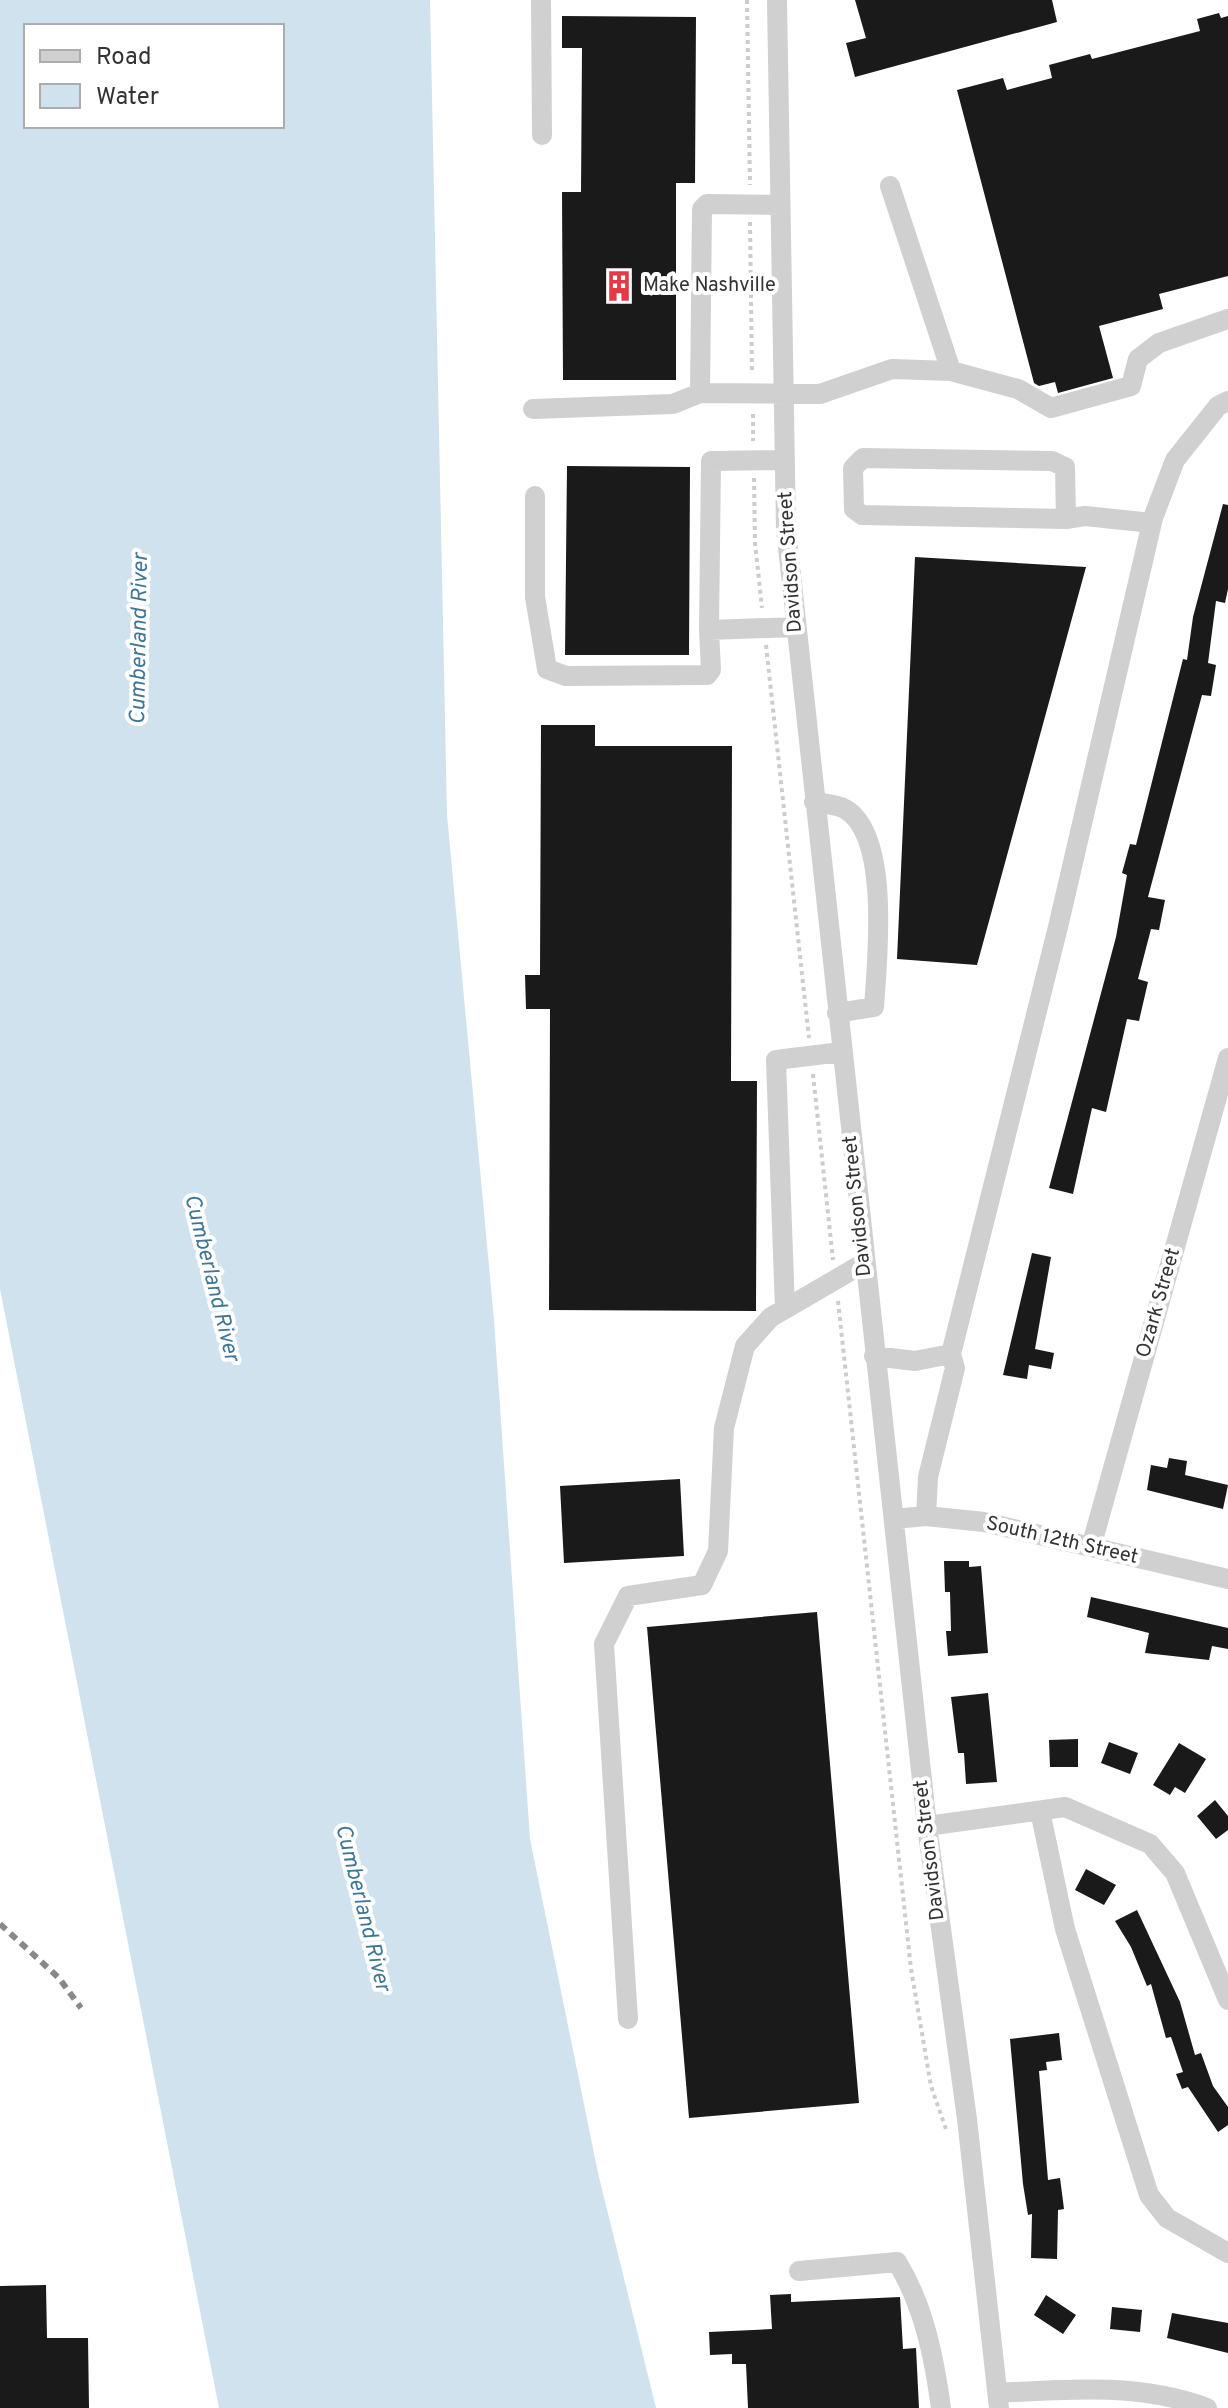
<svg xmlns="http://www.w3.org/2000/svg" width="1228" height="2408" font-family="Overpass,sans-serif">
  <style>
    .water { fill: #cfe2ee; fill-rule: evenodd }
    .building { fill: #1a1a1a }
    .lines { fill: none; stroke-linecap: round; stroke-linejoin: round }
    .path { stroke: #cdcdcd; stroke-width: 4; stroke-dasharray: 4 4; stroke-linecap: butt }
    .minor { stroke: #d0d0d0; stroke-width: 20 }
    .rail { stroke: #888; stroke-width: 6; stroke-dasharray: 8 6; stroke-linecap: butt }
    .labels { text-anchor: middle; dominant-baseline: central; stroke-width: 8; stroke-linejoin: round; paint-order: stroke }
    .poi-label { font-size: 20px; fill: #333; stroke: #fff; text-anchor: start }
    .street-label { font-size: 20px; fill: #333; stroke: #fff }
    .water-label { font-size: 22px; font-style: italic; fill: #3f7597; stroke: #fff }
  </style>
  <rect width="100%" height="100%" fill="#fff"/>
  <!-- water -->
  <path class="water" d="M0,0H430L447,815L494,1320L530,1839L598,2173L656,2408H219L0,1289ZM26,26H282V126H26Z"/>
  <!-- building -->
  <path class="building" d="M855,0H1052L1057,22L855,77L846,43L866,38Z
    M1219,13L1221,18L1228,16V276L1159,294L1163,309L1099,326L1113,378L1058,393L1055,382L1039,386L1034,383L957,90L1003,78L1007,90L1052,78L1049,65L1090,54L1092,59L1200,31L1197,19Z
    M562,16L696,17L695,183H676V380H563L562,192H581L582,48H562Z
    M567,466L690,467L689,655H565Z
    M1223,504L1228,505V589L1225,603L1216,601L1208,663L1216,665L1211,696L1202,695L1148,897L1165,900L1159,930L1151,929L1138,979L1148,982L1139,1021L1127,1019L1106,1112L1092,1108L1073,1194L1049,1188L1116,937L1127,875L1122,873L1130,844L1136,845L1183,659L1187,660L1193,617Z
    M915,557L1086,567L977,965L897,959Z
    M541,725H595V746H732L731,1081H757L756,1311L549,1310L550,1009H526L525,975H540Z
    M1032,1253L1051,1257L1035,1349L1054,1353L1051,1369L1029,1365L1027,1379L1003,1375Z
    M1169,1458L1187,1461L1185,1475L1228,1485L1223,1509L1147,1490L1151,1465L1167,1468Z
    M680,1479L684,1556L564,1563L560,1486Z
    M944,1561H969V1567L981,1566L988,1653L948,1656L946,1631H951L950,1592H945Z
    M1091,1597L1228,1628V1649L1212,1646L1209,1660L1145,1653L1149,1633L1087,1617Z
    M817,1612L859,2103L689,2118L647,1627Z
    M988,1693L997,1782L966,1784L964,1753H958L951,1697Z
    M1078,1739V1767H1050L1049,1740Z
    M1109,1742L1138,1753L1130,1774L1101,1763Z
    M1179,1743L1206,1759L1185,1793L1175,1787L1170,1795L1153,1785Z
    M1215,1800L1228,1816V1830L1216,1839L1197,1816Z
    M1086,1869L1116,1885L1104,1905L1075,1890Z
    M1137,1910L1180,2002L1195,2055L1201,2053L1213,2086L1228,2107V2125L1218,2132L1188,2087L1182,2089L1176,2074L1183,2072L1171,2037L1166,2038L1151,1984L1147,1986L1131,1947L1115,1921Z
    M1059,2033L1062,2060L1046,2062L1047,2070L1039,2071L1048,2180L1060,2178L1064,2209L1058,2210L1057,2259L1031,2258L1032,2214L1028,2215L1023,2184L1010,2039Z
    M46,2285L47,2338H88L89,2408H0V2286Z
    M791,2294V2302L900,2297L903,2349L916,2348L919,2408H748L746,2364H732V2354L710,2355L709,2332L772,2329L770,2295Z
    M1046,2295L1076,2315L1063,2334L1034,2315Z
    M1112,2307L1142,2310L1140,2332L1110,2329Z
    M1172,2313L1228,2323V2353L1167,2338Z"/>
  <g class="lines">
    <!-- path -->
    <path class="path" d="M747,0L750,185
      M750,222L752,373
      M753,414V441
      M754,478L755,543L762,608
      M766,645L809,1038
      M813,1074L833,1260
      M838,1301L911,1969L931,2086L947,2132"/>
    <!-- minor -->
    <path class="minor" d="M541,0L542,135
      M777,0L786,529L927,1826L967,2119L999,2408
      M890,186L951,371
      M780,205L707,204L702,209L700,393L820,394L892,369L951,371L1018,389L1051,408L1131,386L1138,359L1159,343L1228,319
      M533,409L673,404L700,393
      M785,460L711,461L709,630L795,627
      M535,496V597L547,669L566,676L707,675L711,670L709,630
      M1066,519L1065,467L1052,461L863,458L853,468L854,509L862,515L1066,519L1085,516L1152,523
      M814,802C823,804 837,804 845,809C891,835 877,961 874,1007L837,1013
      M785,1309L864,1263
      M874,1356L915,1361L951,1354
      M926,1516L928,1477L955,1368L951,1354L1058,927L1153,518L1175,460L1218,406L1228,401
      M894,1519L926,1516L984,1522L1228,1579
      M1091,1547L1228,1058
      M1040,1811L1065,1929L1149,2195L1167,2218L1228,2253
      M927,1826L1065,1807L1150,1844L1175,1873L1228,2000
      M628,2019L604,1644L628,1596L702,1585L718,1551L724,1428L745,1346L771,1317L785,1309L776,1060L841,1052
      M799,2271L897,2262C924,2306 934,2357 941,2408
      M998,2393C1067,2389 1141,2383 1207,2408"/>
    <!-- rail -->
    <path class="rail" d="M0,1924L59,1978L81,2008"/>
  </g>
  <!-- icons -->
  <defs>
    <symbol id="building-bare" viewBox="-9 -9 18 18"><path d="M-4-6H4V6H1V3H-1V6H-4ZM-2.5-4.3h1.7v1.8h-1.7ZM.8-4.3h1.7v1.8H.8ZM-2.5-1h1.7V.8h-1.7ZM.8-1h1.7V.8H.8Z" fill="#e63946" stroke="#fff" stroke-width="2.5" paint-order="stroke"/></symbol>
  </defs>
  <g fill-rule="evenodd">
    <use href="#building-bare" x="597" y="264" width="44" height="44"/>
  </g>
  <g class="labels">
    <!-- poi labels -->
    <g class="poi-label">
      <text x="643" y="286">Make Nashville</text>
    </g>
    <!-- street labels -->
    <g class="street-label">
      <text transform="translate(791 562) rotate(-94)">Davidson Street</text>
      <text transform="translate(858 1206) rotate(-96)">Davidson Street</text>
      <text transform="translate(1159 1303) rotate(-74)">Ozark Street</text>
      <text transform="translate(1062 1541) rotate(13)">South 12th Street</text>
      <text transform="translate(930 1850) rotate(-97)">Davidson Street</text>
    </g>
    <!-- water labels -->
    <g class="water-label">
      <text transform="translate(140 639) rotate(-89)">Cumberland River</text>
      <text transform="translate(211 1278) rotate(76)">Cumberland River</text>
      <text transform="translate(362 1908) rotate(76)">Cumberland River</text>
    </g>
  </g>
  <!-- legend -->
  <rect x="24" y="24" width="260" height="104" fill="#ffffff" stroke="#adadad" stroke-width="2"/>
  <rect x="40" y="50" width="40" height="12" fill="#d0d0d0" stroke="#adadad" stroke-width="2"/>
  <text x="96" y="64" font-size="24" fill="#333333">Road</text>
  <rect x="40" y="84" width="40" height="24" fill="#cfe2ee" stroke="#adadad" stroke-width="2"/>
  <text x="96" y="104" font-size="24" fill="#333333">Water</text>
</svg>
